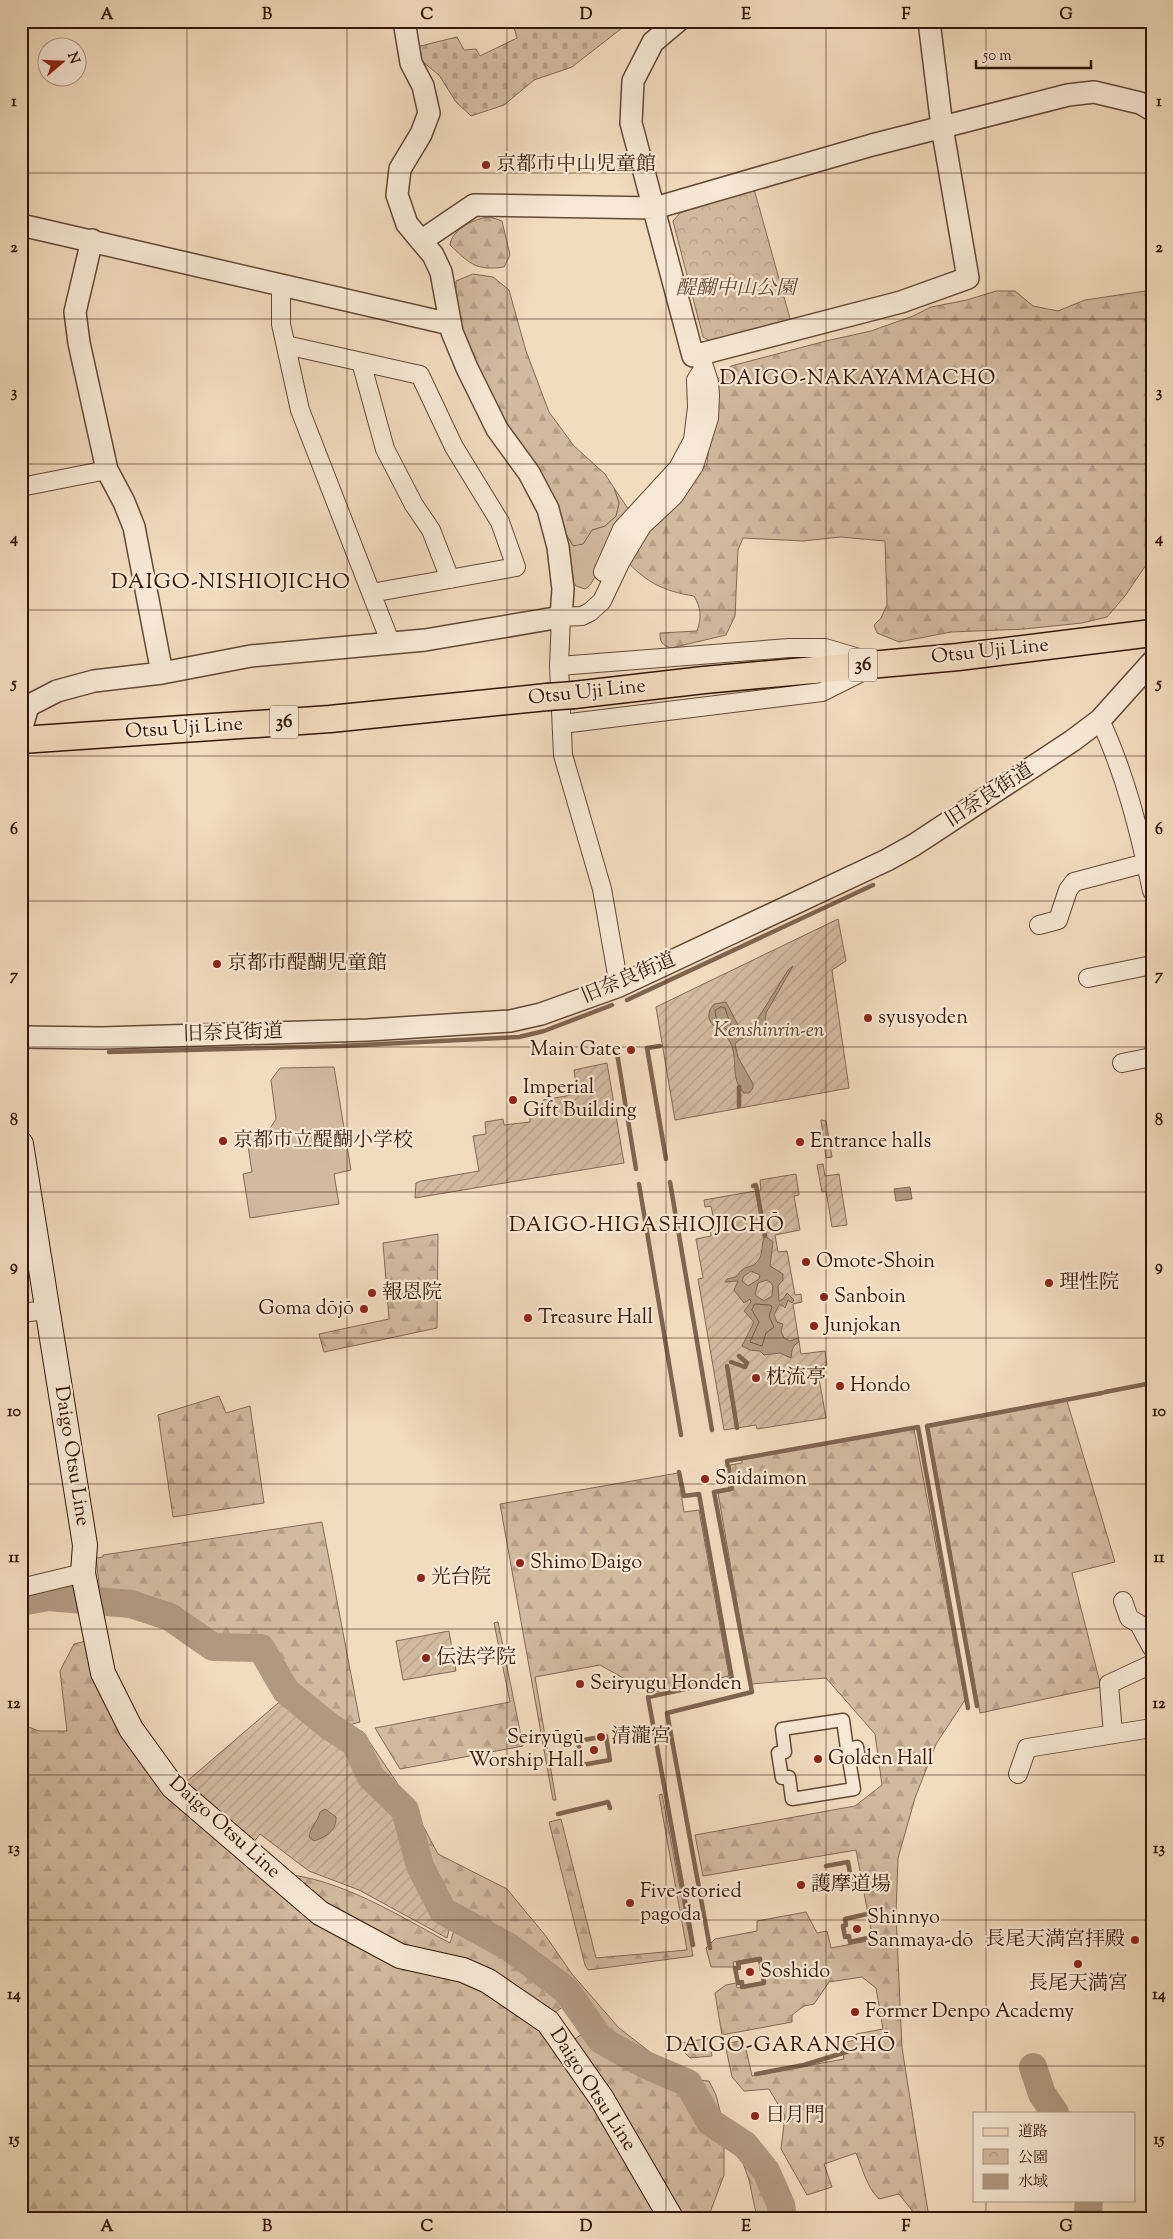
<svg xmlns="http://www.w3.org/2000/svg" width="1173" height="2239" font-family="'Sorts Mill Goudy','Noto Serif JP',serif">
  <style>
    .grass { fill: #d2ba9f; stroke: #836854 }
    .forest { fill: url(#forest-firs); stroke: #836854 }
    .cemetery { fill: url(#cemetery-stones); stroke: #836854 }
    .park { fill: url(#park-crowns); stroke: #836854 }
    .garden { fill: url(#garden-furrows); stroke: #836854 }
    .water { fill: #b19980; stroke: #7f6550; fill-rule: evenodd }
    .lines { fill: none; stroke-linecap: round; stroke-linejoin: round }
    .shore { stroke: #725844; stroke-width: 1 }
    .stream { stroke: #7f6550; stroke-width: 4.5 }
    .river { stroke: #b19980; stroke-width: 28 }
    .pedestrian-casing { stroke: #644836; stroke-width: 15 }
    .minor-casing { stroke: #644836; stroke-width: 20 }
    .tertiary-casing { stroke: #644836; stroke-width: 24 }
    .secondary-casing { stroke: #341608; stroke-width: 26 }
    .primary-casing { stroke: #341608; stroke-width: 29 }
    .pedestrian { stroke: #f7e8d5; stroke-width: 12 }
    .minor { stroke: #f7e8d5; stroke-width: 18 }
    .tertiary { stroke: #f7e8d5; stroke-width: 21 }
    .secondary { stroke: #f7e8d5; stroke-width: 24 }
    .primary { stroke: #f2dcbe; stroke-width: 26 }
    .primary-bridge-casing { stroke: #341608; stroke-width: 29; stroke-linecap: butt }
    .primary-bridge { stroke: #f2dcbe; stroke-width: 26 }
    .grid { fill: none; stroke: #341608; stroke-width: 1; stroke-opacity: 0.55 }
    .poi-dot { fill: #8f2418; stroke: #f7e8d5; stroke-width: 2 }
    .labels { text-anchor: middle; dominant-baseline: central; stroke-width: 4.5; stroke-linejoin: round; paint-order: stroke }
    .shield { fill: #f7e8d5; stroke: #6e5546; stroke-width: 1 }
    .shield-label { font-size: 19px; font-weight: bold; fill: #341608 }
    .poi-label { font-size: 20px; fill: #341608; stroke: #f7e8d5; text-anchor: start }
    .park-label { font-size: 20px; font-style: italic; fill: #634735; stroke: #f7e8d5 }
    .street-label { font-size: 20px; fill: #341608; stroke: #f7e8d5 }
    .neighbourhood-label { font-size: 21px; letter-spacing: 1px; fill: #341608; stroke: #f7e8d5 }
    .neatline { fill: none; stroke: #341608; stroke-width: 2 }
    .grid-label { font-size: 16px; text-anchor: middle; font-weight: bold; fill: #341608 }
  </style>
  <defs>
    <pattern id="forest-firs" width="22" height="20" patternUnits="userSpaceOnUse" patternTransform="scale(1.25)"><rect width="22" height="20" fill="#d2ba9f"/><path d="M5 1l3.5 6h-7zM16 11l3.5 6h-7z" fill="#b59f87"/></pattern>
    <pattern id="cemetery-stones" width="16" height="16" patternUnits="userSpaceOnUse" patternTransform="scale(1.25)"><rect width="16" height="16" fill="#d2ba9f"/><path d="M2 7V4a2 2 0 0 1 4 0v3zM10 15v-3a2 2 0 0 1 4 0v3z" fill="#b59f87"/></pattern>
    <pattern id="park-crowns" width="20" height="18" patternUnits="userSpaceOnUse" patternTransform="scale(1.25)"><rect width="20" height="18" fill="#d2ba9f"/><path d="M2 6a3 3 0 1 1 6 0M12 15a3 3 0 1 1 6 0" fill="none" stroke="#b59f87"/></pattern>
    <pattern id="garden-furrows" width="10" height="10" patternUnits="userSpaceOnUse" patternTransform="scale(1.25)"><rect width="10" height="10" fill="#d2ba9f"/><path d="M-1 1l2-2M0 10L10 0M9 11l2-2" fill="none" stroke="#b59f87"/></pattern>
  </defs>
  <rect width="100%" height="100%" fill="#f2dcbe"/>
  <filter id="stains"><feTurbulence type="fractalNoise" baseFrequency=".004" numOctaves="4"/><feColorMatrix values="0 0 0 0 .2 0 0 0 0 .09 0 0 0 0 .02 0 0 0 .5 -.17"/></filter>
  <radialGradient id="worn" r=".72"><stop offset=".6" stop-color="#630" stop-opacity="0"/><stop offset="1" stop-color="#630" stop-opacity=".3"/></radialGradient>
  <!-- grass -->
  <path class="grass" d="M614,488L631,513C615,534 607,546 598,570C594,578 592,585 585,589L576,586L572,581L564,530L583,544L592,530L605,526L616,516L619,503Z
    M334,1067L351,1170L334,1174L339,1204L250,1218L243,1174L252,1172L246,1133L269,1130L276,1119L271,1080L280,1068Z"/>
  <!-- forest -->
  <path class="forest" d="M490,217L502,221L510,255L504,267C476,271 470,264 450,245C452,229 475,218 490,217Z
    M473,274L493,277L509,290L526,351L549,412L574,446L605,474L614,488L619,503L616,516L605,526L592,530L583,544L573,546L497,413L472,360L456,316V281Z
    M1152,290V556L1125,596L1107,617L1082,623L1024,629L951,632L899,642L877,633L874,625L881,618L887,605L885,541L841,537L803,541L743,538L738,550L735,616L726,635L671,648C662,645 660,642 660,633L697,631C702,617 701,608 694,596C662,591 644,581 623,557L707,464L717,380L731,366L826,341L871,331L913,316L931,307L967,300L996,291H1015L1033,306L1058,311L1085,300Z
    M438,1234L437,1328L324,1352L319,1334L389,1319L383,1243Z
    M219,1396L226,1413L250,1406L264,1503L173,1517L158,1415Z
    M1067,1401L1115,1562L1072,1573L1101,1687L980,1713L928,1426Z
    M914,1429L965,1700L936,1744L915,1798L898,1858L896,1914L902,2048L929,2218H918L899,2194L879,2199C866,2186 863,2169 856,2153L824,2164L832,2187L807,2195L781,2149L785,2116L769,2089L744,2091L732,2077L725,2044L744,2040L752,2076L844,2059L841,2043L856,2040V2034L883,2029L876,1988L862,1977L829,1982L814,2004L804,2006L792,2015V2022L722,2035L715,1993L726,1985L736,1983L737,1988L766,1983L761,1957L733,1962L734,1967H711L706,1948L715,1939L757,1931V1921L806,1912L817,1933L827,1931L831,1948L873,1940L856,1850L703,1876L695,1835L855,1806L882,1785L875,1734L826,1678L751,1684L718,1493L734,1490L730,1465L742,1463V1459Z
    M678,1473L684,1512L699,1510L729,1676L650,1693L600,1665L535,1677L556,1800H553L500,1504Z
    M322,1522L360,1722L341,1727L302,1697L266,1642L214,1634L176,1606L142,1594L100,1592L96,1558L103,1557V1555Z
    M498,1622L523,1746L400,1769L375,1728L510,1702L494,1623Z
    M90,1640L125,1731L316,1919L461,1975L545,2027L665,2218H21V1724L39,1731H67L60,1671L74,1644Z
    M362,1731L412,1805L438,1854L507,1889L545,1935L572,1974L619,2028L681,2076L607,2036L566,1986L510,1944L446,1909L422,1865L407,1808L374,1774L358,1742L347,1734Z
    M662,1794L693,1956L588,1970L585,1965L549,1822L561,1819L596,1958L687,1950L659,1795Z
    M282,1874C340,1878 399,1916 450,1943L456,1924C488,1941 550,1972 568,2003L553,2014L402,1948L325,1910Z
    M585,2032L595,2045L684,2087L707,2126L724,2138V2175L708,2218H679L572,2041Z
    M709,2038L712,2056L690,2058L684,2052L682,2043Z
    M695,2080L709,2081L716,2095L723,2123L713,2116Z
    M740,2148C757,2170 769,2189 773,2218H757L749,2180L738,2149Z"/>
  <!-- cemetery -->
  <path class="cemetery" d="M517,21H631L572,67L534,80L504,105L471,116L456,102L439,75L418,58L416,47L457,37L464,50L476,49L480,56L517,38L513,24Z"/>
  <!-- park -->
  <path class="park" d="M754,189L791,322L712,342L703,337L673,221L680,213Z"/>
  <!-- garden -->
  <path class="garden" d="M838,919L846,961L832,970L849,1088L675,1120L656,1007Z
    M607,1063L624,1163L415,1198L416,1183L421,1181L479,1171L473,1136L486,1134L485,1122L503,1119L504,1125L530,1122V1115L545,1113L543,1100L577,1094L574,1070Z
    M821,1120L826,1121L832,1157L826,1158Z
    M823,1164L825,1176L839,1174L847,1225L832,1227L826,1191L822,1192L817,1165Z
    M796,1174L799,1195L794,1196L800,1230L775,1235L778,1252L787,1251L795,1295L801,1294L802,1302L793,1304L801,1354L825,1351L827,1365L817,1367L826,1418L757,1429L756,1425L724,1430L698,1279L703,1278L696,1239L711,1236L710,1227L715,1226L711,1206L705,1207L704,1200L761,1190L760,1180Z
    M449,1631L456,1671L403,1680L396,1641Z
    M284,1698L351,1747L366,1778L400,1812L417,1867L442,1913L452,1919L447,1938L359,1890L309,1871L260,1834L253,1843L186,1782Z"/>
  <!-- water -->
  <path class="water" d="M793,966L766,1013L765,1027C757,1035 743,1035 735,1044L738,1057L753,1084V1088L749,1093H744C729,1078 739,1058 730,1042C723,1029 698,1023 714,1004L726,1002L738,1025L747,1028L754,1025L788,970Z
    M910,1187L912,1199L896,1201L894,1189Z
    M765,1236L773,1242L770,1266L783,1274V1280L778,1286L779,1301L783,1299L787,1293L794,1300L792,1303L788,1300L785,1308L782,1305H779L774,1315L777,1322L783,1324L781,1331L784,1338L790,1341L798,1338L799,1342C792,1346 792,1350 791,1358L780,1353L764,1355L760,1351L750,1350L742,1346L754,1322L744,1311L751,1302L750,1299L744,1303L734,1290L738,1281L725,1282L727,1279L736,1277C746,1263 748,1270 756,1263C765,1255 760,1243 765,1236ZM751,1271L760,1275L759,1279L748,1286L742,1281L744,1276ZM767,1280L770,1282L773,1286L772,1296L764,1301L755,1295L758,1283Z
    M325,1809L336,1817C337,1830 326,1837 314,1841L309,1837C310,1827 318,1822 320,1812Z"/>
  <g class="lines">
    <!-- shore -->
    <path class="shore" d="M721,1007L725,1008L731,1026L738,1032L735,1036L717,1022L715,1011Z
      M755,1304L770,1305L772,1307L769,1316L774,1327L766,1333L762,1346L750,1342L759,1322L752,1310Z"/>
    <!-- stream -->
    <path class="stream" d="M627,1000L873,885
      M660,1046L647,1048L666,1159
      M109,1052L341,1046L519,1037L544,1031L612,1005
      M608,1054L617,1053L636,1169
      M739,1087V1106
      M670,1182L712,1430
      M639,1184L681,1435
      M753,1186L756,1185L765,1236
      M731,1362L745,1367L747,1363L739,1356
      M727,1366L737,1428
      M1105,1392L1152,1383
      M679,1472L684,1496L699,1494L732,1679L648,1697L693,1945
      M977,1706L927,1426L1102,1393
      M606,1736L610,1760L582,1765L578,1741Z
      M558,1814L608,1802L610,1808
      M826,1866L848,1862L853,1890
      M867,1914L845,1919L846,1925L843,1926L845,1937L849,1936L850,1942L872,1937
      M710,1948L667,1713L752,1692L714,1492L731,1489L727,1461L918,1427L968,1708
      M760,1959L764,1983L742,1987V1982L738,1983L735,1968H739L738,1963Z
      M756,2074L804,2065L856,2049"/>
    <!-- river -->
    <path class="river" d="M21,1602L48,1597L131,1604L170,1617L213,1647L261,1648L286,1691L329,1726L355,1743L371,1777L405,1810L420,1866L443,1911L509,1947L566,1990L601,2040L646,2065L688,2083L710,2122L745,2145L766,2171L781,2205L783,2218
      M1033,2067L1042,2094L1055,2113
      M1089,2200L1088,2212L1090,2218"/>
    <defs>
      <path id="pedestrian" d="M843,1720L847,1749L857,1747L859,1758L849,1760L854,1789L792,1799L789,1777L782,1778L778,1753L785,1752L782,1729Z"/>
      <path id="minor" d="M281,285V324L300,410L391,644
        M286,345L420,375L454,447L500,522L516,567L371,593
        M361,362L385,449L414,505L431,530L450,579
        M21,487L107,470
        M603,572L622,529L678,468L693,440L697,407L696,380L703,369
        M559,666L789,648H825L869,661
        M1100,720C1125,773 1140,833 1152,891
        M562,724L822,692L864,671
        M1039,925L1058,920L1068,890L1074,882L1146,863
        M1088,978L1152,965
        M619,986L602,889L563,755L559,666L561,617L582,616L590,612L602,601L621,561L642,526L674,496L694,466L709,418L710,395L709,382L700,354
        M1122,1063L1152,1057
        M21,1313L46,1310
        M21,1588L83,1573
        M1123,1601L1129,1618L1139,1624L1152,1648
        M1113,1734L1109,1684L1152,1664
        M1018,1774L1027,1748L1152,1728"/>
      <path id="tertiary" d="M678,21L653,42L633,81L631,123L693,356L901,302L968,278L942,127L929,21
        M21,225L450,324
        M92,240L75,312L79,343L107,470L124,502L134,527L162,673
        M421,241L474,205L655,208L872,145L1068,95L1094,92L1140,103L1152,110
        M21,731L28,706L57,691L94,681L162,673L251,656L425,640L561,617L563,589L558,547L548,509L529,473L497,429L467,368L452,332L441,272L433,255L407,224L397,195L400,169L421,134L429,113L423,86L411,63L404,21
        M21,1037L102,1038L368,1030L510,1021L541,1014L619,986L887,860L914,845L1072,741L1100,720L1152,662"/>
      <path id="secondary" d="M21,1144L85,1545L83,1573L103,1673L131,1729L173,1787L320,1913L400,1956L463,1970L488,1981L548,2022L602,2099L671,2218"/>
      <path id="primary" d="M574,695L704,680L958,657L1152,633
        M21,740L330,719L547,697"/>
    </defs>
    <!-- pedestrian casing -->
    <use href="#pedestrian" class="pedestrian-casing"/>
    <!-- minor casing -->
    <use href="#minor" class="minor-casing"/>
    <!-- tertiary casing -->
    <use href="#tertiary" class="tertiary-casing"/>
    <!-- secondary casing -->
    <use href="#secondary" class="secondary-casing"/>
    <!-- primary casing -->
    <use href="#primary" class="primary-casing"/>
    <!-- pedestrian -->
    <use href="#pedestrian" class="pedestrian"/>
    <!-- minor -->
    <use href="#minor" class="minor"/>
    <!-- tertiary -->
    <use href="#tertiary" class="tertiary"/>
    <!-- secondary -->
    <use href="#secondary" class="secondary"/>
    <!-- primary -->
    <use href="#primary" class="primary"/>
    <defs>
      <path id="primary-bridge" d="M547,697L574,695"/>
    </defs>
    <!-- primary-bridge casing -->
    <use href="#primary-bridge" class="primary-bridge-casing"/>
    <!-- primary-bridge -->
    <use href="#primary-bridge" class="primary-bridge"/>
  </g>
  <!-- grid -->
  <path class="grid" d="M187,21V2218M347,21V2218M507,21V2218M666,21V2218M826,21V2218M986,21V2113M21,173H1152M21,319H1152M21,464H1152M21,610H1152M21,756H1152M21,901H1152M21,1047H1152M21,1192H1152M21,1338H1152M21,1484H1152M21,1629H1152M21,1775H1152M21,1920H1152M21,2066H1152M986,2200V2218"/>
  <!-- markers -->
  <g class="poi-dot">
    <circle cx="486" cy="165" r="5"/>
    <circle cx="217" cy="964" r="5"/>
    <circle cx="868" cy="1018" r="5"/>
    <circle cx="631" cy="1050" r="5"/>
    <circle cx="513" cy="1100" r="5"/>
    <circle cx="223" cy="1141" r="5"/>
    <circle cx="800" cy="1142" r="5"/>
    <circle cx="806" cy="1262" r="5"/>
    <circle cx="1049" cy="1283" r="5"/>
    <circle cx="372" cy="1293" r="5"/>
    <circle cx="824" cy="1297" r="5"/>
    <circle cx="364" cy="1309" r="5"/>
    <circle cx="528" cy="1318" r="5"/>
    <circle cx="814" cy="1326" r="5"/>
    <circle cx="756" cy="1378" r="5"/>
    <circle cx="840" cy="1386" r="5"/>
    <circle cx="705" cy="1479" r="5"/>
    <circle cx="520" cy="1563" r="5"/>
    <circle cx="421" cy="1578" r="5"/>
    <circle cx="426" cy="1658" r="5"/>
    <circle cx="580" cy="1684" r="5"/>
    <circle cx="601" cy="1737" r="5"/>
    <circle cx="594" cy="1750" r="5"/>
    <circle cx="818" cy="1759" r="5"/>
    <circle cx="801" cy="1885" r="5"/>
    <circle cx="630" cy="1903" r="5"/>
    <circle cx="857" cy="1929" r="5"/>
    <circle cx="1135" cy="1940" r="5"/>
    <circle cx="1078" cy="1964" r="5"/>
    <circle cx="750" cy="1972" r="5"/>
    <circle cx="855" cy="2012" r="5"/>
    <circle cx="755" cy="2116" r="5"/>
  </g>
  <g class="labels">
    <!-- shield labels -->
    <g class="shield">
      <rect x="849" y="648.5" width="28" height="33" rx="4"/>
      <rect x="270" y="705.5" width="28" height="33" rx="4"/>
    </g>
    <g class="shield-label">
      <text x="863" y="665">36</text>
      <text x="284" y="722">36</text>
    </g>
    <!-- poi labels -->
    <g class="poi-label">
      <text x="496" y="165">京都市中山児童館</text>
      <text x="227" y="964">京都市醍醐児童館</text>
      <text x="878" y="1018">syusyoden</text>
      <text x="621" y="1050" text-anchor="end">Main Gate</text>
      <text x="523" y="1088">Imperial<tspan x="523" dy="23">Gift Building</tspan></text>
      <text x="233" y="1141">京都市立醍醐小学校</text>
      <text x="810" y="1142">Entrance halls</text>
      <text x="816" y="1262">Omote-Shoin</text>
      <text x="1059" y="1283">理性院</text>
      <text x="382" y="1293">報恩院</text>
      <text x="834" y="1297">Sanboin</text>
      <text x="354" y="1309" text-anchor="end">Goma dōjō</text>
      <text x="538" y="1318">Treasure Hall</text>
      <text x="824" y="1326">Junjokan</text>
      <text x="766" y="1378">枕流亭</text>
      <text x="850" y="1386">Hondo</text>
      <text x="715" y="1479">Saidaimon</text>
      <text x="530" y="1563">Shimo Daigo</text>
      <text x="431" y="1578">光台院</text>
      <text x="436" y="1658">伝法学院</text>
      <text x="590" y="1684">Seiryugu Honden</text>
      <text x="611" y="1737">清瀧宮</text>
      <text x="584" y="1738" text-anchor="end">Seiryūgū<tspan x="584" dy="23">Worship Hall</tspan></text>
      <text x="828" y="1759">Golden Hall</text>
      <text x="811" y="1885">護摩道場</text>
      <text x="640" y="1892">Five-storied<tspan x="640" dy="23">pagoda</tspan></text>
      <text x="867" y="1918">Shinnyo<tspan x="867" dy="23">Sanmaya-dō</tspan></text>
      <text x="1125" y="1940" text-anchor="end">長尾天満宮拝殿</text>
      <text x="760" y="1972">Soshido</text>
      <text x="1078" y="1984" text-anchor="middle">長尾天満宮</text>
      <text x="865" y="2012">Former Denpo Academy</text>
      <text x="765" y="2116">日月門</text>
    </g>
    <!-- park labels -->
    <g class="park-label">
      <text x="736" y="289">醍醐中山公園</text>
      <text x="769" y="1031">Kenshinrin-en</text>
    </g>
    <!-- street labels -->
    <g class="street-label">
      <text transform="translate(990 652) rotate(-6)">Otsu Uji Line</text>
      <text transform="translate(587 693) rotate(-6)">Otsu Uji Line</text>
      <text transform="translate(184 729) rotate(-4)">Otsu Uji Line</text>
      <text transform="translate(990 796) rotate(-33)">旧奈良街道</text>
      <text transform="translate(629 979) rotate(-23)">旧奈良街道</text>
      <text transform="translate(233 1034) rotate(-2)">旧奈良街道</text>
      <text transform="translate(71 1456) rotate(81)">Daigo Otsu Line</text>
      <text transform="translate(224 1828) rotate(42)">Daigo Otsu Line</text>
      <text transform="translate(592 2090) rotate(57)">Daigo Otsu Line</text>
    </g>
    <!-- neighbourhood labels -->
    <g class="neighbourhood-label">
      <text x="858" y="379">DAIGO-NAKAYAMACHO</text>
      <text x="231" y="583">DAIGO-NISHIOJICHO</text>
      <text x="647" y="1226">DAIGO-HIGASHIOJICHŌ</text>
      <text x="781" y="2046">DAIGO-GARANCHŌ</text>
    </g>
  </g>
  <!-- margin -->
  <rect width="1173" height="2239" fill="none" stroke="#f2dcbe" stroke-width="55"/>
  <!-- legend -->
  <rect x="973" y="2112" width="162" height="90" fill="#f7e8d5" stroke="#a99483"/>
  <rect x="983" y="2128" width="25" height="8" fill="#f2dcbe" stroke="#a99483"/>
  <text x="1018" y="2136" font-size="15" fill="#341608">道路</text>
  <rect x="983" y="2149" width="25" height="15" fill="url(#park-crowns)" stroke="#a99483"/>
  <text x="1018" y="2162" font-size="15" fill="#341608">公園</text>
  <rect x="983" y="2174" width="25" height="15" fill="#b19980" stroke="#a99483"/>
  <text x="1018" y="2186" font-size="15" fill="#341608">水域</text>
  <!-- north arrow -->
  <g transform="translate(62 62) rotate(71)"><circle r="24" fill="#f7e8d5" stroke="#a99483"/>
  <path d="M0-4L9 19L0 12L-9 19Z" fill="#8f2418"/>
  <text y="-8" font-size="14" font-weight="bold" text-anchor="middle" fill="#341608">N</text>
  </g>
  <!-- scale -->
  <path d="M976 60v8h115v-8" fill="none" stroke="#341608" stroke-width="2.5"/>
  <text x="983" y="60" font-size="15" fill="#341608" stroke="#f7e8d5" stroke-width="4" paint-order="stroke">50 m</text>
  <rect x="28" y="28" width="1118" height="2184" class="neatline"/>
  <g class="grid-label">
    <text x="107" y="19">A</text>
    <text x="267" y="19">B</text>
    <text x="427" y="19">C</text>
    <text x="586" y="19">D</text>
    <text x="746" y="19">E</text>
    <text x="906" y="19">F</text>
    <text x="1066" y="19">G</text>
    <text x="14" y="106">1</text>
    <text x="1159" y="106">1</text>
    <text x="14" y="252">2</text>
    <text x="1159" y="252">2</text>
    <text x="14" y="397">3</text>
    <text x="1159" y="397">3</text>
    <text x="14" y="543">4</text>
    <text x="1159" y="543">4</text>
    <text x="14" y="688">5</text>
    <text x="1159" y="688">5</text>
    <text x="14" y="834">6</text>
    <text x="1159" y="834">6</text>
    <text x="14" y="980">7</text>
    <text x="1159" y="980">7</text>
    <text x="14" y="1125">8</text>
    <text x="1159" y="1125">8</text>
    <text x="14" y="1271">9</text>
    <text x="1159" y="1271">9</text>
    <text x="14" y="1416">10</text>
    <text x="1159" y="1416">10</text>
    <text x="14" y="1562">11</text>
    <text x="1159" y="1562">11</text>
    <text x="14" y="1708">12</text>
    <text x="1159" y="1708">12</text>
    <text x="14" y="1853">13</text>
    <text x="1159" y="1853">13</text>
    <text x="14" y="1999">14</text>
    <text x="1159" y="1999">14</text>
    <text x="14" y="2144">15</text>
    <text x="1159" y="2144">15</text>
    <text x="107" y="2231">A</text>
    <text x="267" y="2231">B</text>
    <text x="427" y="2231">C</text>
    <text x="586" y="2231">D</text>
    <text x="746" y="2231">E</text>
    <text x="906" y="2231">F</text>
    <text x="1066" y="2231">G</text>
  </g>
  <rect width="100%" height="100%" filter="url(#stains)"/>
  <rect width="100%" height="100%" fill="url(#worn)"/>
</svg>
